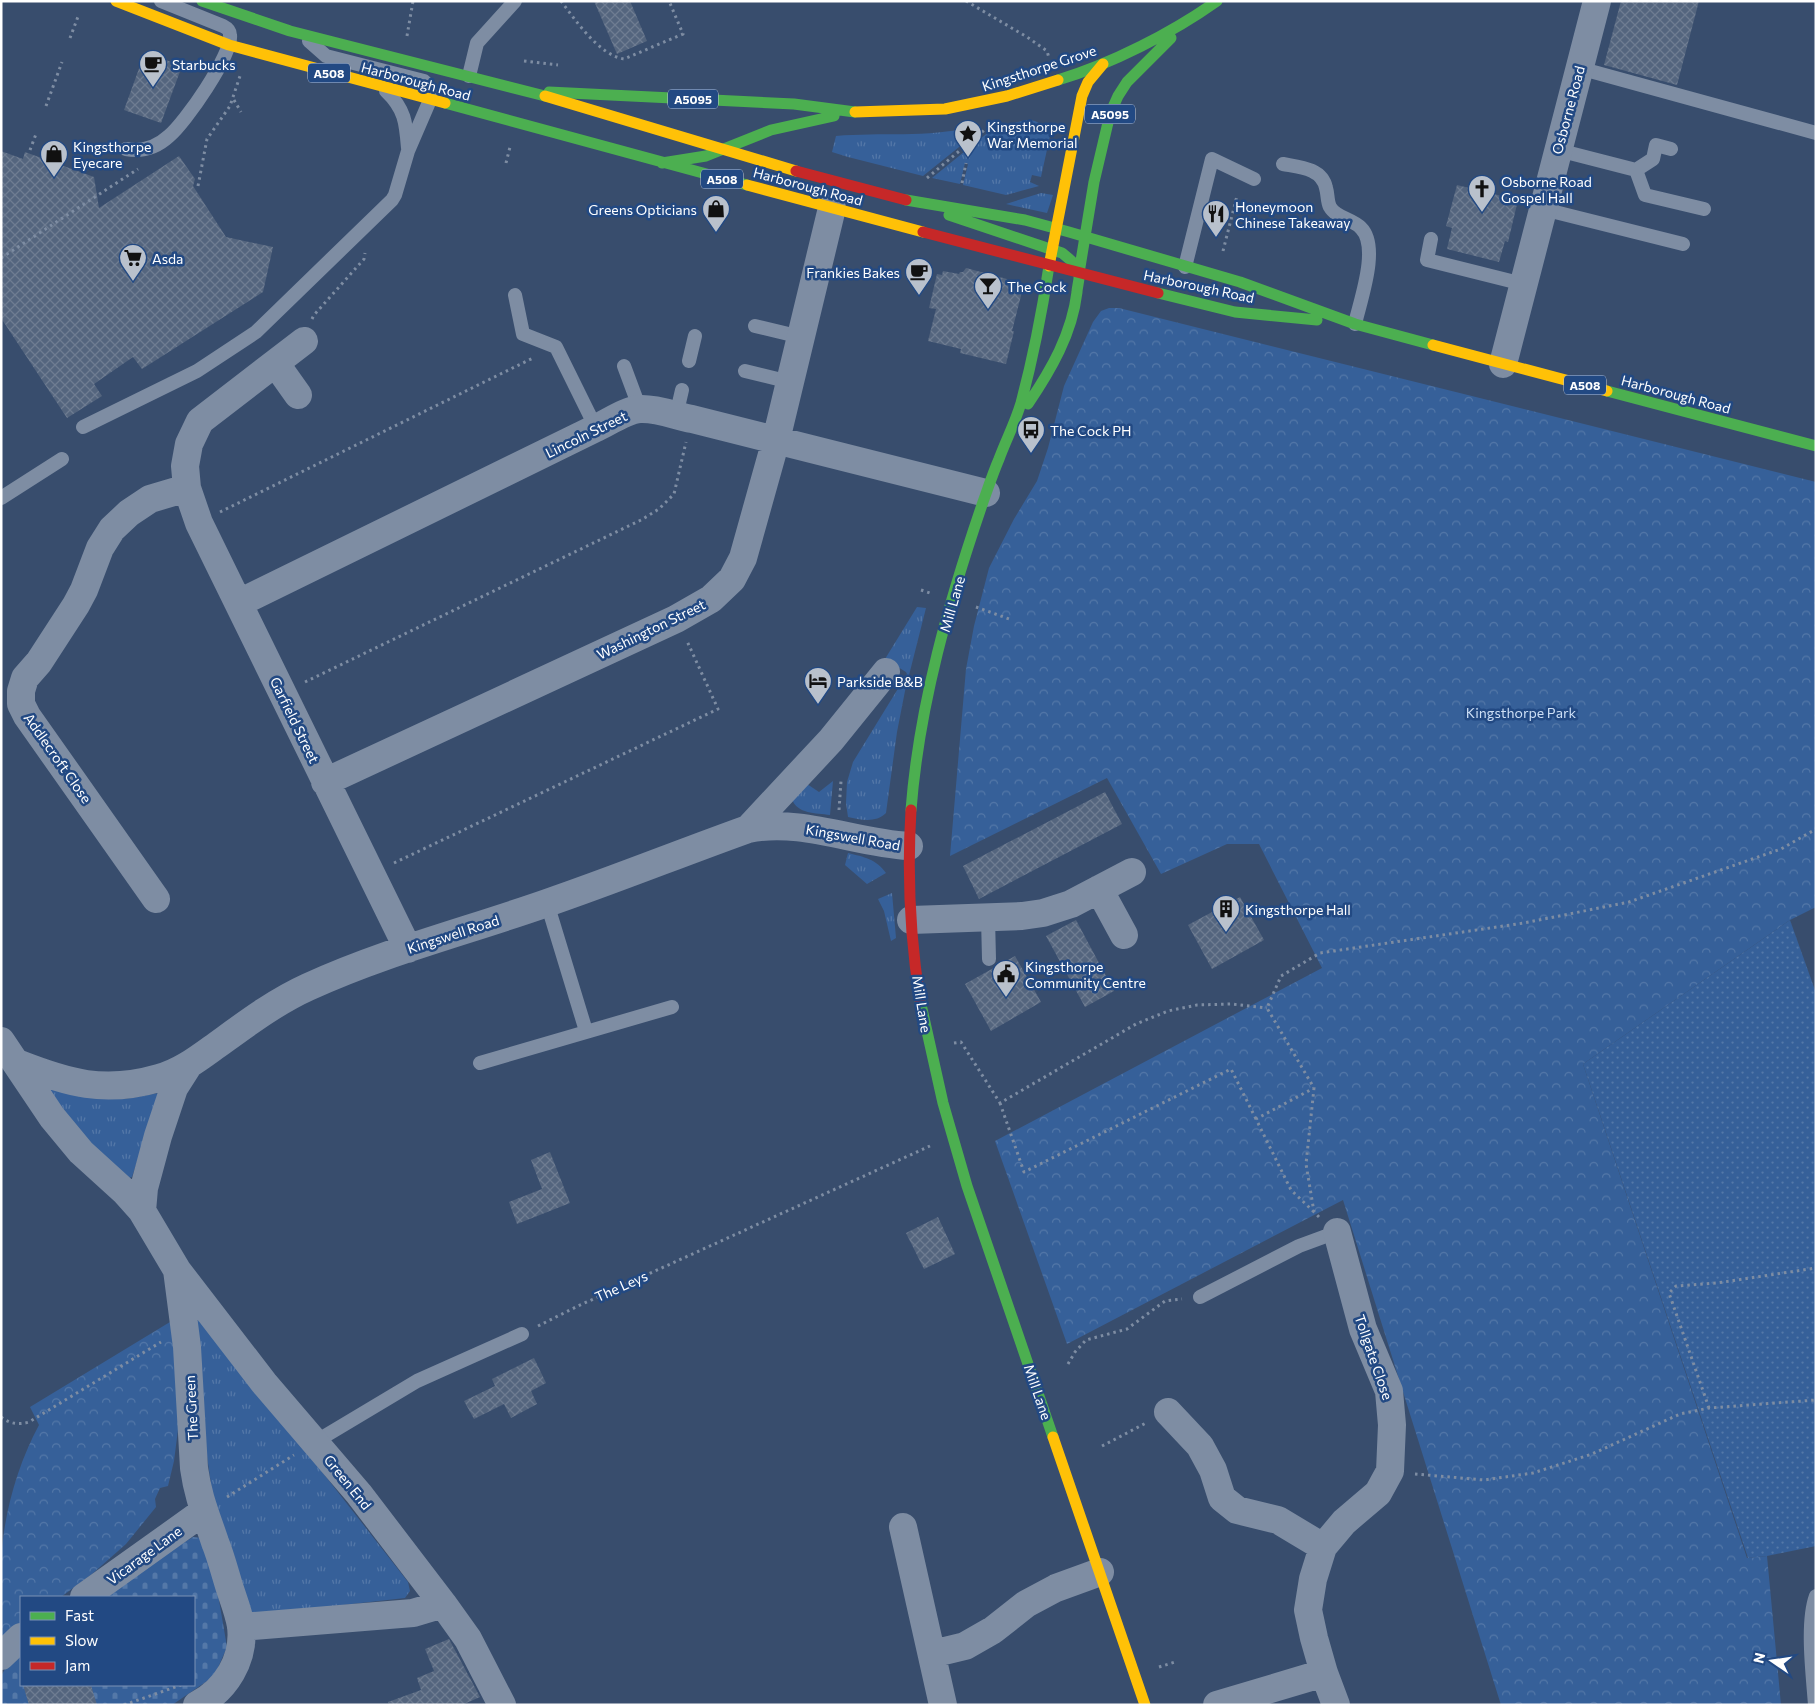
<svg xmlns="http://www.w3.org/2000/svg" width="1817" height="1706" font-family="Commissioner,sans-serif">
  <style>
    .grass { fill: url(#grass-tufts) }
    .cemetery { fill: url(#cemetery-stones) }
    .park { fill: url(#park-crowns) }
    .garden { fill: url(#garden-dots) }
    .building { fill: url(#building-cross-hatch) }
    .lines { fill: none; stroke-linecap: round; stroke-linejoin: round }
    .path { stroke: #7e8da3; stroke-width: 3; stroke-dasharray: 2.5 4; stroke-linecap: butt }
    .lane { stroke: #7e8da3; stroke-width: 14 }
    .street { stroke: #7e8da3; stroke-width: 28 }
    .fast { stroke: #4caf50; stroke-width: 11 }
    .slow { stroke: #ffc107; stroke-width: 11 }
    .jam { stroke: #c62828; stroke-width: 11 }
    .labels { text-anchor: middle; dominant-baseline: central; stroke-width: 5; stroke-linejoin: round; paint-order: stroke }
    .shield { fill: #224983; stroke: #bdc8da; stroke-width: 1 }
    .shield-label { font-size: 12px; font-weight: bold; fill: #fff }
    .poi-label { font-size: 14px; fill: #fff; stroke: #224983; text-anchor: start }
    .street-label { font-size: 14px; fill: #fff; stroke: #224983 }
    .park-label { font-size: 14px; fill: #cddff6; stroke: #224983 }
  </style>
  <defs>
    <pattern id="grass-tufts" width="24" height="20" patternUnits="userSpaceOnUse" patternTransform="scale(1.25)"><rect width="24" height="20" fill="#366099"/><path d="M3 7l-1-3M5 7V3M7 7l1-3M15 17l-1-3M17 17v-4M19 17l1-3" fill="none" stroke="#5478a8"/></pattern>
    <pattern id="cemetery-stones" width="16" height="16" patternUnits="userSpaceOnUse" patternTransform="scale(1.25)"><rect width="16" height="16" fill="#366099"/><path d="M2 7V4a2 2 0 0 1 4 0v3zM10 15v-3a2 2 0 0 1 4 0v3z" fill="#5478a8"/></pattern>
    <pattern id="park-crowns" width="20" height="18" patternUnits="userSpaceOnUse" patternTransform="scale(1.25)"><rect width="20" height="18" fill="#366099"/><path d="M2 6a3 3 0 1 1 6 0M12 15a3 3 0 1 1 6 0" fill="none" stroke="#5478a8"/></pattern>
    <pattern id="garden-dots" width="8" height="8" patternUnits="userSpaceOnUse" patternTransform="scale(1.25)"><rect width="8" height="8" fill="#366099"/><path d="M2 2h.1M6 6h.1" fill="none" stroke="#5478a8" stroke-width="1.8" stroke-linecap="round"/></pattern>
    <pattern id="building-cross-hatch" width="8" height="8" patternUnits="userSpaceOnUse" patternTransform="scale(1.25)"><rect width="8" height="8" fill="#54657e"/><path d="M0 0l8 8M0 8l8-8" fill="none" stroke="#6e7c91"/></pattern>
  </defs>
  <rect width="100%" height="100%" fill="#384d6d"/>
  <!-- grass -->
  <path class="grass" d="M1025,120C1037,119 1045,125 1050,136L1041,177L1032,175L1030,182L1039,186L1006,195L963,185L968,164L965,163L960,184L932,178L991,130Z
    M972,127L975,133L974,135L923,176L848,157L832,152L836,136C881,132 927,138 972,127Z
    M1041,193L1053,195L1047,213L1006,204Z
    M917,607L926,608L905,691L897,732L886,813C876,823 861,820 848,817L846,803L847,782L853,762L907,674L906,672L885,659Z
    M833,781L830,815C816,813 797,814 792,799L807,784L819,792Z
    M848,853C864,857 876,859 886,873L867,884L845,865Z
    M892,893L896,938L891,941L884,911L878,899Z
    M46,1087L104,1099H125L159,1093L132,1177L129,1178L104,1162Z
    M198,1320L206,1323L408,1582L410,1591L405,1598L263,1614L251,1612L215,1512L206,1449L196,1322Z"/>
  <!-- cemetery -->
  <path class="cemetery" d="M193,1537L202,1538L214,1571L227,1647L217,1670L210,1679L172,1705H1V1676L9,1662L21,1647V1685H194V1597H95Z"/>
  <!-- park -->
  <path class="park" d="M1109,308H1119L1816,482V907L1790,920L1583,1064L1747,1558L1767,1556L1781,1705H1501L1343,1200L1067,1344L995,1141L1322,968L1259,844H1227L1161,874L1107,778L950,856L966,669L974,626L989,568L1014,519L1037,481L1048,448L1064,386L1093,322L1101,311Z
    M170,1322L174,1333L180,1414L174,1461L168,1486L160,1488L155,1499L156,1507L126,1544L92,1574L61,1597H21V1626L1,1640C1,1613 0,1586 1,1560C4,1513 17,1466 39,1425L30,1407Z"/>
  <!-- garden -->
  <path class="garden" d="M1790,920L1816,993V1546L1767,1556L1748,1558L1583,1064Z"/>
  <!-- building -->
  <path class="building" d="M594,1H630L647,41L617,54Z
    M1621,1H1699L1677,85L1604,65Z
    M145,52L182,66L161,123L124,110Z
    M1,151L23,159L25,152L94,177L99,208L179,156L195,179L193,186L226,237L273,247L263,292L142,369L133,357L94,384L102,396L67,418L1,318Z
    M1457,185L1518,200L1508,242L1505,241L1499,262L1447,249L1452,228L1446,226Z
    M966,268L1007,279L1010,285L1023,288L1012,331H1014L1006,364L960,353L961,349L928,341L936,309L929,308L937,274L942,275L943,271L959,274L960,272H963Z
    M1105,792L1122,824L979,899L963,866Z
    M1240,897L1264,940L1212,969L1188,925Z
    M1076,920L1114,991L1085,1007L1046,936Z
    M1015,956L1041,1002L991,1031L965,984Z
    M550,1152L570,1203L517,1224L509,1202L542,1189L531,1160Z
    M938,1217L955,1254L924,1269L906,1233Z
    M534,1358L546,1383L531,1391L537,1404L511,1418L504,1404L474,1419L464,1401L495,1386L492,1379Z
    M449,1639L480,1697L462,1705H389L388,1702L421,1690L417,1678L434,1671L425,1649Z
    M23,1685H91L97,1705H29Z"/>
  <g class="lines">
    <!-- path -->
    <path class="path" d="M561,1C576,21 599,55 624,59L683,34L669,1
      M966,1L1027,37L1047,51L1049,58
      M407,36L413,1
      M70,38L79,14
      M524,61L558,65
      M234,100L241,112
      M46,106L62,62
      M30,150L36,134
      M506,163L510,147
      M927,178L988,127
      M962,183L966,163
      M198,186L207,139L230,106L241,73
      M1223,251L1237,196
      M1,258L138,169
      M312,319L314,315L364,259L365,253
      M220,512L533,358
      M921,590L930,593
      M976,607L1012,620
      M305,682L641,520L659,509L674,494L686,442
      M839,810L841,781
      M394,863L718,709L687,641
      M954,1043L961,1042L1000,1103L1136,1024L1168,1011L1197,1005L1231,1004L1267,1008
      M1000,1103L1024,1172L1231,1069L1256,1119
      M1314,1212L1291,1190L1256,1119L1314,1088
      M1319,1217L1314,1212L1306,1164L1314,1088L1267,1008L1281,976L1320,953L1524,923L1629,902L1781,849L1816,829
      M538,1326L578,1306L930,1146
      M1068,1364L1075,1352L1086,1340L1127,1329L1165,1301L1182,1299
      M1709,1408L1669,1293L1676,1286L1717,1283L1816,1268
      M1,1417C10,1424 19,1425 29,1422L161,1342
      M1102,1446L1146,1423
      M1415,1474L1484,1480L1533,1473L1592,1454L1680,1414L1709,1408L1816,1400
      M227,1497L294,1455
      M1159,1667L1175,1662
      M124,1705L181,1685"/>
    <!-- lane -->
    <path class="lane" d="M1579,68L1816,133
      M469,76L477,43L515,1
      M386,91C405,109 406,123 408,148
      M126,149C142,152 157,147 169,136C185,123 233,54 230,35C230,30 227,28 223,26L161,1
      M1558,150L1636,170L1645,195L1704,209
      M1283,164C1299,167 1322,168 1326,188C1328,194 1327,201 1330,207C1336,218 1353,219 1361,228C1380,247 1360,301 1355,324
      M1636,170L1653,159L1656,145L1671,149
      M1543,209L1683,244
      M1431,239L1427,260L1523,284
      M1185,267L1212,159L1254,179
      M515,295L523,334L556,347L596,428
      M755,326L801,337
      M689,361L695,336
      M624,366L640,409
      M745,371L790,382
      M676,416L682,390
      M83,427L197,371L256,332L392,200L395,195L408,151L430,100C431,92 431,87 424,81L326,56L309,41
      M1,498L62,459
      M547,903L586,1031
      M988,918L989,959
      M480,1063L672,1007
      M1200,1297L1299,1246L1337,1232
      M315,1442L417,1381L522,1334
      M1815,1705C1813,1676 1806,1623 1816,1596"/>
    <!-- street -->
    <path class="street" d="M304,341L200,421L189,444L185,466L187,488L199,523L408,949
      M276,364L298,395
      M1503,364L1597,1
      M239,603L596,428C609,422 626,410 640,409C657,408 676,416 692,419L986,493
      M325,782L676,619L711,599L732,579L743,558L776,440L832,208
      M748,829L831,740L886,672
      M1099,889L1124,935
      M156,899L27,716L21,704V691L25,678L39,662L76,605L84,590L100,548L112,529L129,513L150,499L187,488
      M911,920L1022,916L1043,913L1071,904L1132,872
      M1,1041L52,1117L81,1152L125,1192L142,1211L177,1270L187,1347L194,1468C198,1497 206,1515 215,1542C221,1557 225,1573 230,1589C234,1601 239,1614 241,1626C245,1659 226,1690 197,1705
      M17,1063C68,1083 104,1094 159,1078C181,1072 199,1058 217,1045C246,1024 275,1002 308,987C384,952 467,931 547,903C614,880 681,853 748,829C802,818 855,843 909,846
      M142,1211L144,1188L158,1136L174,1088L188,1066
      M177,1270L264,1383L359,1494L443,1604L468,1639L502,1705
      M1168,1412L1200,1446L1213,1470L1222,1498L1237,1510L1278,1520L1323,1547
      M903,1527L943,1705
      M84,1597L203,1512
      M241,1627L413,1613L443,1604
      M932,1654L965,1646L993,1630L1026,1604L1056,1588L1100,1572
      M1,1656L21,1637
      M1217,1705L1324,1673
      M1336,1705L1324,1673L1314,1638L1308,1610L1313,1579L1323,1547L1344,1522L1378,1493L1390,1471L1392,1425L1389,1391L1363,1329L1337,1232"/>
    <!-- fast -->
    <path class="fast" d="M202,1L290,31L545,96
      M1058,80C1111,64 1172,33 1217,1
      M549,92L794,104L855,112
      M445,103L747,185
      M662,163L706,156L771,130L834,116
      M906,200L1025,220L1069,232L1240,282L1355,324L1433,345
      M949,215L1062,253C1068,258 1078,265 1079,273C1080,279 1077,287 1077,292C1072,334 1051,370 1028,404
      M1079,273L1094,182L1110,114L1118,96L1127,82L1171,38
      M1158,293L1235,312L1317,320
      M1607,391L1816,446
      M911,810C919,705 949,601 983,502C988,488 993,473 999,459C1006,440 1015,423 1021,403C1033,358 1042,312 1049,266
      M920,1000L943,1103L967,1186L1053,1437"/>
    <!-- slow -->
    <path class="slow" d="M116,1L229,45L445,103
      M545,96L796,171
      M855,112L945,109L1007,96L1058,80
      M747,185L923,232
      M1049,266L1082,96L1088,82L1103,64
      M1433,345L1607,391
      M1053,1437L1145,1705"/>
    <!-- jam -->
    <path class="jam" d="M796,171L906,200
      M923,232L1158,293
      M911,810C907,874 910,937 920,1000"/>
  </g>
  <!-- icons -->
  <defs>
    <symbol id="cafe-pin" viewBox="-11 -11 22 30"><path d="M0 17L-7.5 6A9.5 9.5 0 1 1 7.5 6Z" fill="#b9c1cc" stroke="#224983"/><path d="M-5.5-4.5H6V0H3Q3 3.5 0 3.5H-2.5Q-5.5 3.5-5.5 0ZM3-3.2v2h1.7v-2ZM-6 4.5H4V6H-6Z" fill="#111"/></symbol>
    <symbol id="sight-pin" viewBox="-11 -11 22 30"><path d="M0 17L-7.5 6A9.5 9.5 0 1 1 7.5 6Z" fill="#b9c1cc" stroke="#224983"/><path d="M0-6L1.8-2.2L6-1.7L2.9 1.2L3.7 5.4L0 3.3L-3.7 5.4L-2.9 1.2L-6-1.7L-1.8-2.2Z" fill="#111"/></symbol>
    <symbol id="shop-pin" viewBox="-11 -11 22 30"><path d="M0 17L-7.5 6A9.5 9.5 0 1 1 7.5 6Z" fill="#b9c1cc" stroke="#224983"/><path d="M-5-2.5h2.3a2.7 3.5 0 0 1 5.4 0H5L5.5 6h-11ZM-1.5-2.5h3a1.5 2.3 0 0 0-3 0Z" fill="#111"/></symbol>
    <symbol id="church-pin" viewBox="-11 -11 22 30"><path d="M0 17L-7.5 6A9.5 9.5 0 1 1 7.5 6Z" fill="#b9c1cc" stroke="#224983"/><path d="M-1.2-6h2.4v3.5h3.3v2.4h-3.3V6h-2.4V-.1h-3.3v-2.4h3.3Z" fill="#111"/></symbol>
    <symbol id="restaurant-pin" viewBox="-11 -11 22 30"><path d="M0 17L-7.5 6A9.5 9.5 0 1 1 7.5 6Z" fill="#b9c1cc" stroke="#224983"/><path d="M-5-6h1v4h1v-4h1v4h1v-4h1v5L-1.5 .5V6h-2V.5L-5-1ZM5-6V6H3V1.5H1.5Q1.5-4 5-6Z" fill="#111"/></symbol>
    <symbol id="supermarket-pin" viewBox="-11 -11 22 30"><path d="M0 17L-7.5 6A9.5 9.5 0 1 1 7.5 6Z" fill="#b9c1cc" stroke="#224983"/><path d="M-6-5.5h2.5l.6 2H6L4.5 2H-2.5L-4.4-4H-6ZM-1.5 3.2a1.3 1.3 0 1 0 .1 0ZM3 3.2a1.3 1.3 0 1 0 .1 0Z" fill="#111"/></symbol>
    <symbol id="bar-pin" viewBox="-11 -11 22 30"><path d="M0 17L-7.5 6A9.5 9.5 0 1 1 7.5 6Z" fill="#b9c1cc" stroke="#224983"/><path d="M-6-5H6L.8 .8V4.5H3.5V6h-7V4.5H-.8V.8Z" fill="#111"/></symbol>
    <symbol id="bus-pin" viewBox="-11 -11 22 30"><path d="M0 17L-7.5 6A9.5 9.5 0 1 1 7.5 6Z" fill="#b9c1cc" stroke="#224983"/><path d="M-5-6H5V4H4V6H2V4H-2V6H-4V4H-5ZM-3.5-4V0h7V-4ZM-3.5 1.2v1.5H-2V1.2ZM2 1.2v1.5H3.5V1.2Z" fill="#111"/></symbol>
    <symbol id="hotel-pin" viewBox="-11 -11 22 30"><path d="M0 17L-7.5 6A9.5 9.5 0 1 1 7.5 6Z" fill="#b9c1cc" stroke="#224983"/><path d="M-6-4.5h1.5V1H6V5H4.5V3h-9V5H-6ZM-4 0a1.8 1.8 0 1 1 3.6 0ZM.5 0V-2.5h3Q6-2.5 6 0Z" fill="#111"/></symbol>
    <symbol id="building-pin" viewBox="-11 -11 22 30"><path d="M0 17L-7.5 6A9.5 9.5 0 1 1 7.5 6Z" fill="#b9c1cc" stroke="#224983"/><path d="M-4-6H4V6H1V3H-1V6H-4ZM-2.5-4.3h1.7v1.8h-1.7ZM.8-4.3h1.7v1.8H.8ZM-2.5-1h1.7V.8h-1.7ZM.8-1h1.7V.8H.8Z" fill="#111"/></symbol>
    <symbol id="civic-pin" viewBox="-11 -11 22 30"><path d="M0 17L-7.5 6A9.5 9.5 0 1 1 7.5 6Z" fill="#b9c1cc" stroke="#224983"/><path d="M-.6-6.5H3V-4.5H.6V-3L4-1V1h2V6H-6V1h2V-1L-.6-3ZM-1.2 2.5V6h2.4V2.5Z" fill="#111"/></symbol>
  </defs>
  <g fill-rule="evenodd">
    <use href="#cafe-pin" x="137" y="48" width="32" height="43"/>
    <use href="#sight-pin" x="952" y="118" width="32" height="43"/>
    <use href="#shop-pin" x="38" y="138" width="32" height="43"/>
    <use href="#church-pin" x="1466" y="173" width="32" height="43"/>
    <use href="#shop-pin" x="700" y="193" width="32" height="43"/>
    <use href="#restaurant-pin" x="1200" y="198" width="32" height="43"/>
    <use href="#supermarket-pin" x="117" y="242" width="32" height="43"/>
    <use href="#cafe-pin" x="903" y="256" width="32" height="43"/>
    <use href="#bar-pin" x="972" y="270" width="32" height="43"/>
    <use href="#bus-pin" x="1015" y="414" width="32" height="43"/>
    <use href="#hotel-pin" x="802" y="665" width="32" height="43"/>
    <use href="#building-pin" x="1210" y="893" width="32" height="43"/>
    <use href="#civic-pin" x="990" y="958" width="32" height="43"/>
  </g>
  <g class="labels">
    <!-- shield labels -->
    <g class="shield">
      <rect x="308" y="63.5" width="42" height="19" rx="4"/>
      <rect x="668" y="89.5" width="50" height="19" rx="4"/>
      <rect x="1085" y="104.5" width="50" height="19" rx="4"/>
      <rect x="701" y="169.5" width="42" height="19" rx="4"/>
      <rect x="1564" y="375.5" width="42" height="19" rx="4"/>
    </g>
    <g class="shield-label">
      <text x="329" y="73">A508</text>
      <text x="693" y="99">A5095</text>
      <text x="1110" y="114">A5095</text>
      <text x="722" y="179">A508</text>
      <text x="1585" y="385">A508</text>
    </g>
    <!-- poi labels -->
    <g class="poi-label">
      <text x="172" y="64">Starbucks</text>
      <text x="987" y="126">Kingsthorpe<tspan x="987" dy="16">War Memorial</tspan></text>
      <text x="73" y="146">Kingsthorpe<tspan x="73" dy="16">Eyecare</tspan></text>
      <text x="1501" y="181">Osborne Road<tspan x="1501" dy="16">Gospel Hall</tspan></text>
      <text x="1235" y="206">Honeymoon<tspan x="1235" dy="16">Chinese Takeaway</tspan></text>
      <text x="697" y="209" text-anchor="end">Greens Opticians</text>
      <text x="152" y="258">Asda</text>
      <text x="900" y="272" text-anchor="end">Frankies Bakes</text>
      <text x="1007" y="286">The Cock</text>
      <text x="1050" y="430">The Cock PH</text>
      <text x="837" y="681">Parkside B&amp;B</text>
      <text x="1245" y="909">Kingsthorpe Hall</text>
      <text x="1025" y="966">Kingsthorpe<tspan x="1025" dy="16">Community Centre</tspan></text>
    </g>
    <!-- street labels -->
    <g class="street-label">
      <text transform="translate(1039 68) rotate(-18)">Kingsthorpe Grove</text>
      <text transform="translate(416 81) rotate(15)">Harborough Road</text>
      <text transform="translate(1568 110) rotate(-75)">Osborne Road</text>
      <text transform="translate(808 186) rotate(15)">Harborough Road</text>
      <text transform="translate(1199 286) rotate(12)">Harborough Road</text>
      <text transform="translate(1676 394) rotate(15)">Harborough Road</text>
      <text transform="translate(586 434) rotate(-26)">Lincoln Street</text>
      <text transform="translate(952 604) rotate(-74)">Mill Lane</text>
      <text transform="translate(651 629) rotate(-26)">Washington Street</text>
      <text transform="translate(295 720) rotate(64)">Garfield Street</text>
      <text transform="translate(58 758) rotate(55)">Addlecroft Close</text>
      <text transform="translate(853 837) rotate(10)">Kingswell Road</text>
      <text transform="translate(453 934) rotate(-18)">Kingswell Road</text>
      <text transform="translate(922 1004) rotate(81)">Mill Lane</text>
      <text transform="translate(621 1286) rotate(-24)">The Leys</text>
      <text transform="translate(1374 1357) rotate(71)">Tollgate Close</text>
      <text transform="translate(1038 1392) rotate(71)">Mill Lane</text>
      <text transform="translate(191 1408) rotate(-93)">The Green</text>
      <text transform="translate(348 1482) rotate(51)">Green End</text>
      <text transform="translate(144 1555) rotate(-36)">Vicarage Lane</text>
    </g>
    <!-- park labels -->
    <g class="park-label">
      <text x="1521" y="712">Kingsthorpe Park</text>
    </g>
  </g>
  <!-- border -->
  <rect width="1817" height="1706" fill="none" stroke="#ffffff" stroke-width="5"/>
  <!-- legend -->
  <rect x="20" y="1596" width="175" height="90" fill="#224983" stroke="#7a92b5"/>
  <rect x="30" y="1612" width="25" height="8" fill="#4caf50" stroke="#7a92b5"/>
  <text x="65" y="1621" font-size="15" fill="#ffffff">Fast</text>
  <rect x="30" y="1637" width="25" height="8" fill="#ffc107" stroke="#7a92b5"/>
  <text x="65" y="1646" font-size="15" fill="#ffffff">Slow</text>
  <rect x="30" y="1662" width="25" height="8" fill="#c62828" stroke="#7a92b5"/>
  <text x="65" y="1671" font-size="15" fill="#ffffff">Jam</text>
  <!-- north arrow -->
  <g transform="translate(1772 1661) rotate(283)" stroke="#224983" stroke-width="4" paint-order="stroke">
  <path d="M0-4L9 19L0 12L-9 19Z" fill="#ffffff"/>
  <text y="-8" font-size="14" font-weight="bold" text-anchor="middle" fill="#ffffff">N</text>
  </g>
</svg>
